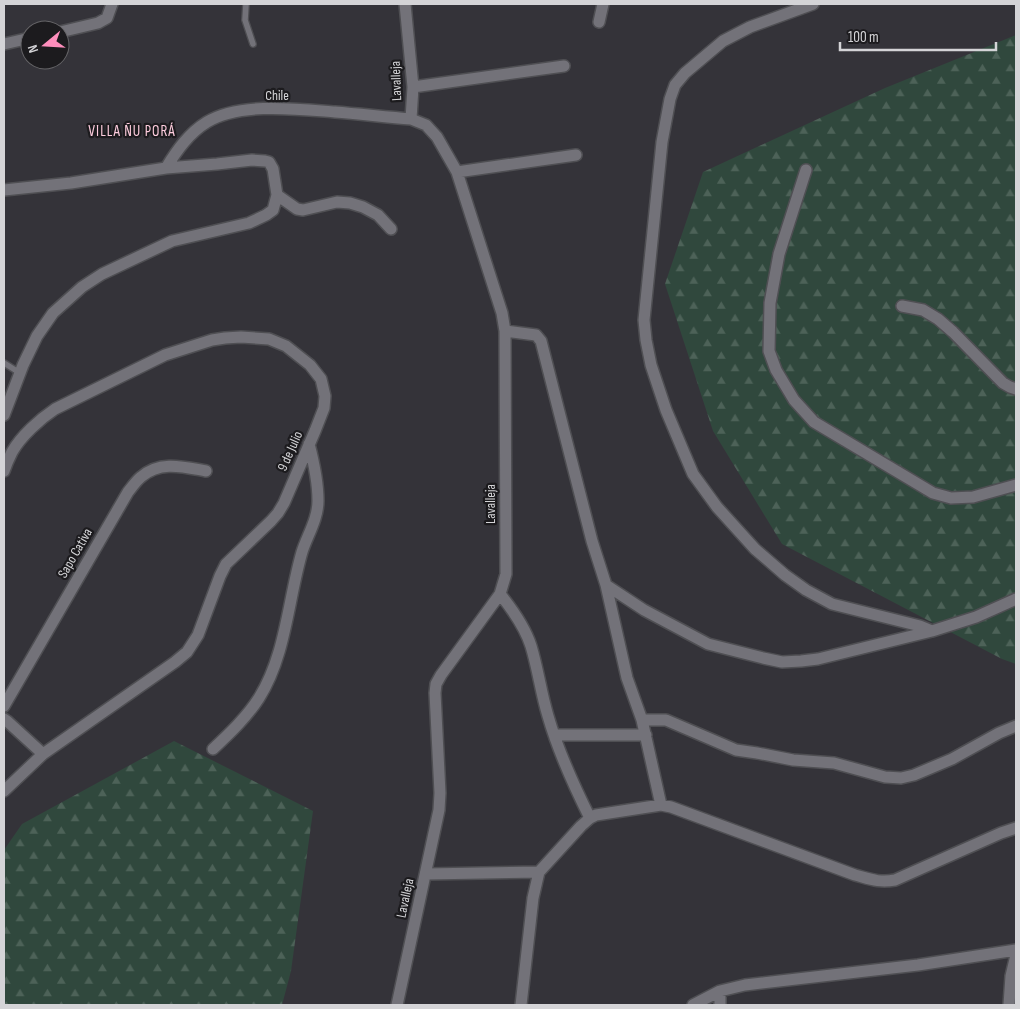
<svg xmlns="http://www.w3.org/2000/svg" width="1020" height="1009" font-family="'Sofia Sans Condensed',sans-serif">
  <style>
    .forest { fill: url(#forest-firs) }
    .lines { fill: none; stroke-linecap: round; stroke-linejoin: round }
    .lane-casing { stroke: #4f4f53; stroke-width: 8 }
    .street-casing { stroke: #4f4f53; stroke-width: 14 }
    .lane { stroke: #737279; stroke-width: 5.5 }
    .street { stroke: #737279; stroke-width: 11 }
    .labels { text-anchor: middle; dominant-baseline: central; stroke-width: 4.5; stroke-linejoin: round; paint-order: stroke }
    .street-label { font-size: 14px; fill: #d4d4d7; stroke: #1c1b1e }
    .neighbourhood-label { font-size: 15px; letter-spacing: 1px; fill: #fdccdd; stroke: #1c1b1e }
  </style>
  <defs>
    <pattern id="forest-firs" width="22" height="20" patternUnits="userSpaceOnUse" patternTransform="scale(1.25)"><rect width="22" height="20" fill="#30483d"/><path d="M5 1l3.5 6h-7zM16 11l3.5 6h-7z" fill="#4d6258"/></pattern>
  </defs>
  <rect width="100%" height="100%" fill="#343339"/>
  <!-- forest -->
  <path class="forest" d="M1016,35V664L1002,659L782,544L713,431L665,284L703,172L885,88Z
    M174,741L313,811L291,971L282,1005H4V850L22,824Z"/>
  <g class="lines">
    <defs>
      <path id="lane" d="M246,4L245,20L253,44
        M4,363L20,373"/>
      <path id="street" d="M813,4L750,27L723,41L685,73L675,85L670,99L662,142L644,320L646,340L651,365L666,410L693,474L717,507L755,549L785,575L806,590L832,604L920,626L932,631
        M599,22L603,4
        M60,32L98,23L107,18L112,4
        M4,44L30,38
        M413,87L564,66
        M166,168C177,150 189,133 207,122C240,102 297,109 335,112C360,114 386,117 411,119
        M806,170L779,254L770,303L769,351L776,370L794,400L814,422L933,493L951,498L973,497L1016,485
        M457,172L576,155
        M4,190L71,183L166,168L217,164L252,160L265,161L269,162L273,169L277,195L273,210L266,215L249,223L172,241L102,274L82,287L53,313L37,336L23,365L4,415
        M277,195L297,209L303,210L337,202L350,203L363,207L378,215L391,229
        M902,306L923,310L938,319L953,332L1003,383L1010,387L1016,389
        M505,331L536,335L541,341L592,541L606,585L627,678L642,720L661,805
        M4,471C6,465 9,458 12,452C21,436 40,419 55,409L165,355L212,340L225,338L241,337L269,339L286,346L310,365L321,379L325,396L324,408L315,431L284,503L278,513L271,521L226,564L220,576L198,635L187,652L175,662L43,754L7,721L4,719
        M606,585L644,610L708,644L763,658L782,662L801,661L818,659L932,631L976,617L1016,599
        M500,594C512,609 525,627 531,646C538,669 541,693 548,716C558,751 574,786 590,818L596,815L661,805L671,807L855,875C870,879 879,883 895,880L1001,833L1016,828
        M4,706L128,492C132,487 136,481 141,477C160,460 184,467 206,471
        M642,720H666L736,750L757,753L793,760L834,763L885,777L901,778L914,775L952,759L999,733L1016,726
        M554,735H646
        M213,749C229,734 247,717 259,698C286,655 288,600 302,552C307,536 318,519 318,501C318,482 314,463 309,444
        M4,791L43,754
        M426,874L539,872L581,826L590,818
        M397,1005L439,810L440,793L435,693L436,684L441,675L500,594L506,574L505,331L502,313L457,172L437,137L426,125L411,119L413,87L405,4
        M521,1005L533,898L539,872
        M693,1005L720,991L745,985L918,965L1016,950
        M720,1005V991
        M1009,1005L1011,976L1016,955"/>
    </defs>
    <!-- lane casing -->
    <use href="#lane" class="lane-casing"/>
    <!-- street casing -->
    <use href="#street" class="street-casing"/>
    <!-- lane -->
    <use href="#lane" class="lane"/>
    <!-- street -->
    <use href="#street" class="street"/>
  </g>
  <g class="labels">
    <!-- street labels -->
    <g class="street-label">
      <text transform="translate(396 81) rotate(-92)">Lavalleja</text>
      <text x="277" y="95">Chile</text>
      <text transform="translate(290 451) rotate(-66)">9 de Julio</text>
      <text transform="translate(490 504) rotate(-90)">Lavalleja</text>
      <text transform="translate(75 553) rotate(-60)">Sapo Cativa</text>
      <text transform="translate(405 898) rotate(-78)">Lavalleja</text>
    </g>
    <!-- neighbourhood labels -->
    <g class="neighbourhood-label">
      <text x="132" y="131">VILLA ÑU PORÁ</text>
    </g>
  </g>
  <!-- border -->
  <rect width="1020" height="1009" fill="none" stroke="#d4d4d7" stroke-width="10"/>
  <!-- north arrow -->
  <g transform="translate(45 45) rotate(252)"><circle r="24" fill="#1c1b1e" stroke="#666568"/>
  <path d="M0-4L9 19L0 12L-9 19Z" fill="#fe8ebc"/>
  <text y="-8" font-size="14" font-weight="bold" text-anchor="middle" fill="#d4d4d7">N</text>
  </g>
  <!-- scale -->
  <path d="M840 42v8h156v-8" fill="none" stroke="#d4d4d7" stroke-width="2.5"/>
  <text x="848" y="42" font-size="15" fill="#d4d4d7" stroke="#1c1b1e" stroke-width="4" paint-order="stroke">100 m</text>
</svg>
